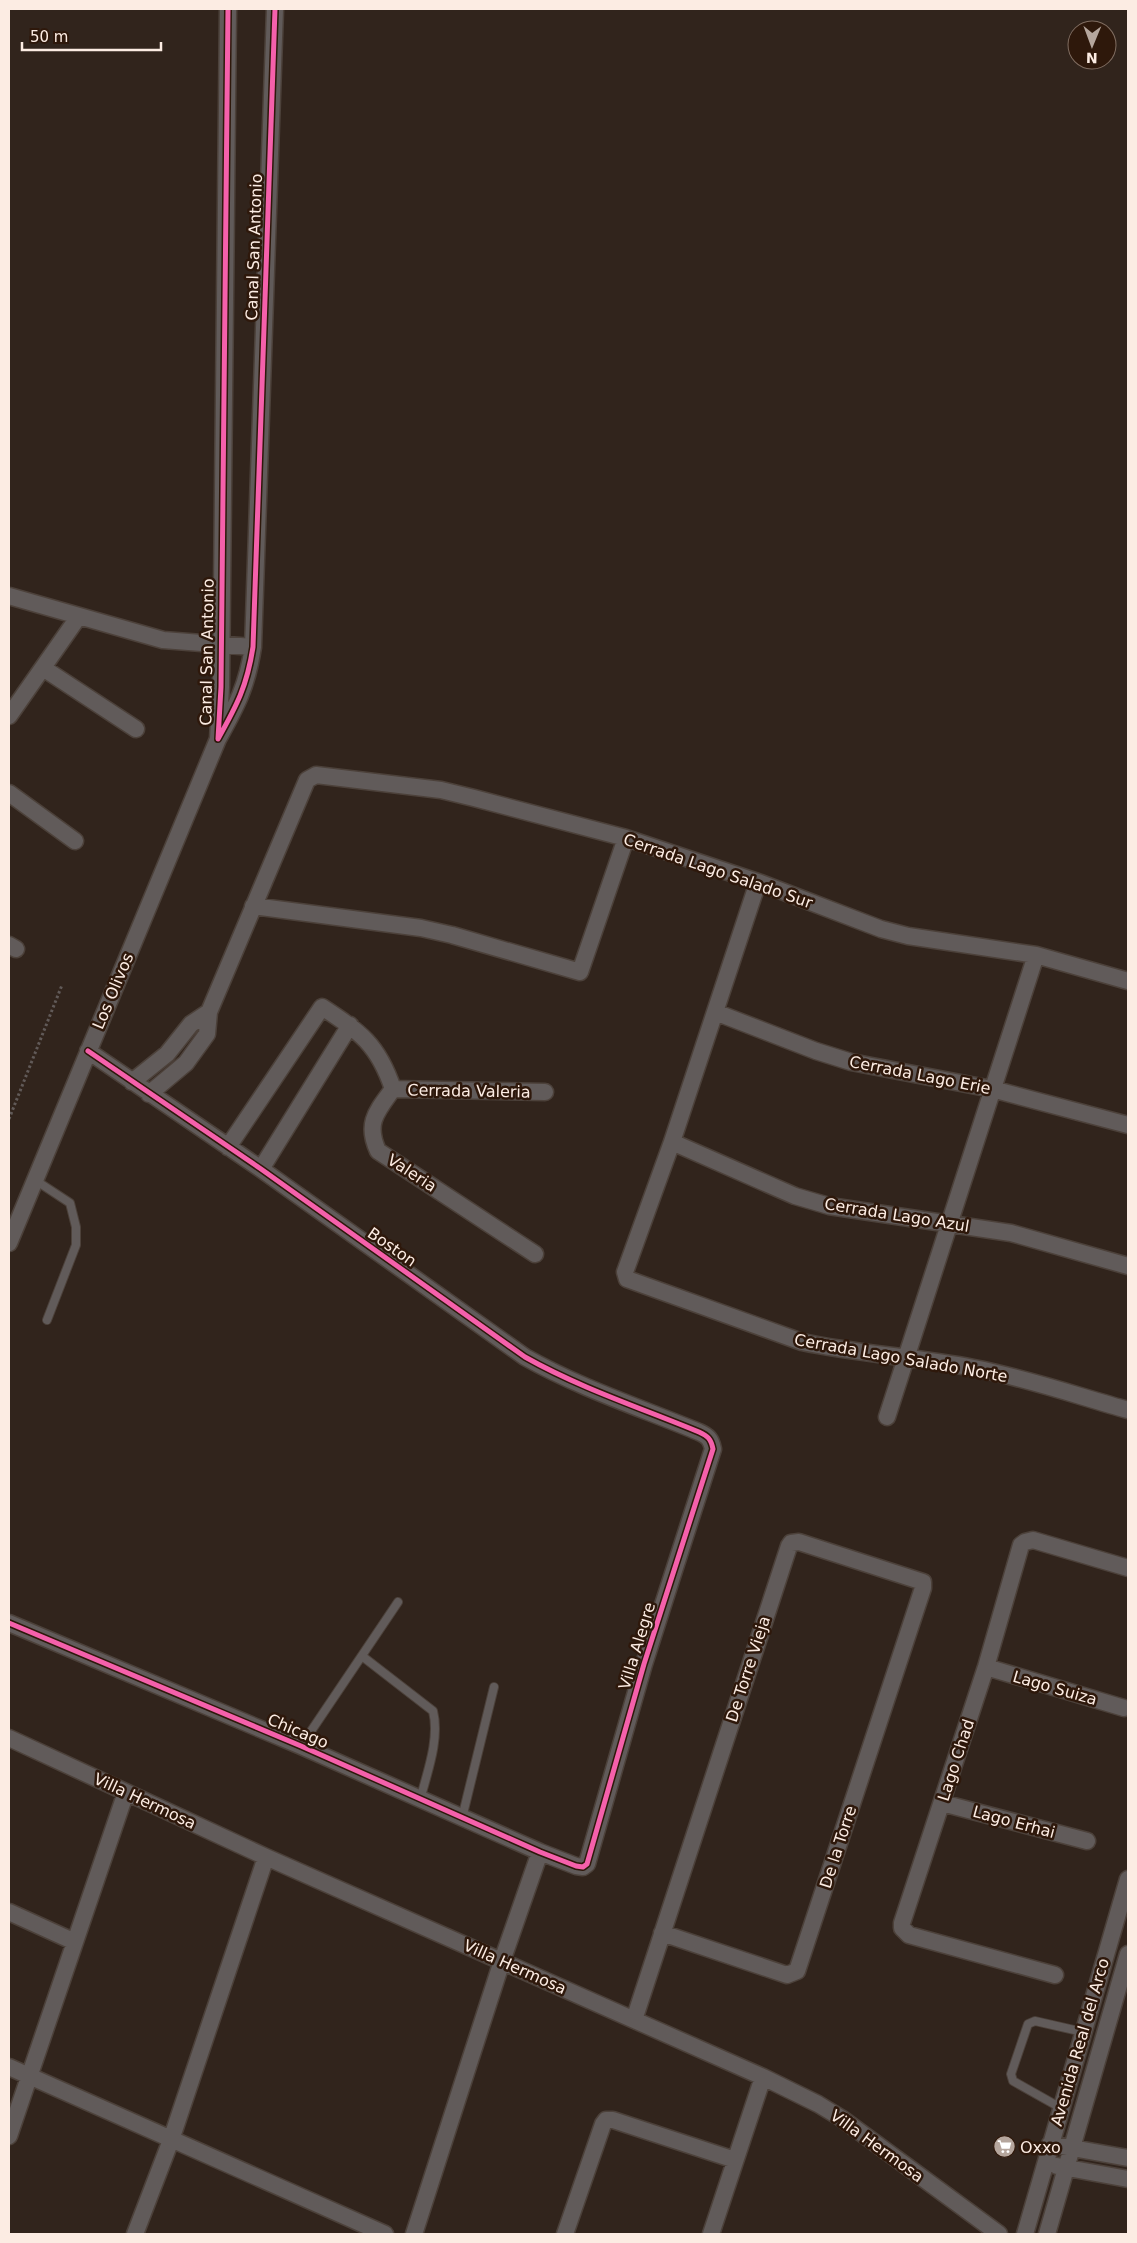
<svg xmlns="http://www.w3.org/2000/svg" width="1137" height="2243" font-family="'DejaVu Sans',sans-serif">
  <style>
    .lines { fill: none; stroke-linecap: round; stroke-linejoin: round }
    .service-casing { stroke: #4c413a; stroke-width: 10 }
    .minor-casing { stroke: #4c413a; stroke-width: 19 }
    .path { stroke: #615a58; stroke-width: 3; stroke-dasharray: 2.5 2.5; stroke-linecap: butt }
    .service { stroke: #615b5a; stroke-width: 8 }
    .minor { stroke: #615b5a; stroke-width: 16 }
    .cycleway-casing { stroke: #2e180b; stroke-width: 8 }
    .cycleway { stroke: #f560ab; stroke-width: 5 }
    .labels { text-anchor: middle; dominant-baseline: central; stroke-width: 5; stroke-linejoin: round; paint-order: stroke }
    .street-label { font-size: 16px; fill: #fcece3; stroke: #2e180b }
    .poi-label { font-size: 16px; fill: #fcece3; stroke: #2e180b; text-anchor: start }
  </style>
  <rect width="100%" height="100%" fill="#31241c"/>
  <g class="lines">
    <defs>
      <path id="service" d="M35,1180L70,1203L76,1227V1245L47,1320
        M362,1656L433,1711C440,1739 427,1773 420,1800
        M301,1746L398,1602
        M462,1818L494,1687
        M1061,2108L1013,2081L1011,2074L1028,2024L1035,2021L1083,2032"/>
      <path id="minor" d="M228,9L221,687L218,739C237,705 247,686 253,647L275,9
        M9,596L163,640L253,647
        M43,668L136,729
        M9,716L79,616
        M9,793L75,841
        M758,882L672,1142L625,1272L627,1279L802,1342C859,1354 917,1357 974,1368C1026,1378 1078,1396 1128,1410
        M253,906L421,928L452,935L580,972L626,838
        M9,945L16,949
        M715,1012L816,1051L851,1062L992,1089L1128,1125
        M132,1082L167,1054L191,1024L209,1012
        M393,1089L545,1092
        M149,1094L186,1063L207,1034L209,1012L307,780L316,775L441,790L474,798L626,838L758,882L881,929L908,936L1036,955L1128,981
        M672,1142L795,1196L829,1206L1011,1233L1128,1266
        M228,1147L322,1007C360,1032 378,1044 393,1089C377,1111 365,1123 378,1151L535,1254
        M261,1169L350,1025
        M9,1243L218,739
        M887,1417L1036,955
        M9,1623L301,1746L540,1852L576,1866L583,1867L587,1864L644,1664L713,1449C711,1439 708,1436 699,1432C641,1408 580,1388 525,1357L261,1169L88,1051
        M986,1667L1124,1708
        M9,1738L266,1857L763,2077L818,2104L841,2118L999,2234
        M942,1803L1087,1841
        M9,1912L75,1942
        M1055,1975L909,1935L902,1928V1923L986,1667L1021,1545L1025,1542L1033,1540L1128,1568
        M634,2020L789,1546L791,1543L799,1542L923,1582V1588L797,1971L787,1975L662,1933
        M9,2067L385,2234
        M9,2136L126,1792
        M1050,2144L1128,2158
        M1057,2166L1128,2179
        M135,2234L171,2140L266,1857
        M414,2234L502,1961L540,1852
        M565,2234L603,2124L606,2120H613L735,2160
        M711,2234L763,2077
        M1025,2234L1128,1879
        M1047,2234L1128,1954"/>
    </defs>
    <!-- service casing -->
    <use href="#service" class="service-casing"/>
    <!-- minor casing -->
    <use href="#minor" class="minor-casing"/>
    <!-- path -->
    <path class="path" d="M9,1119L62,985"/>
    <!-- service -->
    <use href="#service" class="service"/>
    <!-- minor -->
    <use href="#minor" class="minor"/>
    <defs>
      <path id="cycleway" d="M228,9L221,687L218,739C237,705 247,686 253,647L275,9
        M9,1623L301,1746L540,1852L576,1866L583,1867L587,1864L644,1664L713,1449C711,1439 708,1436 699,1432C641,1408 580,1388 525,1357L261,1169L88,1051"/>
    </defs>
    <!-- cycleway casing -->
    <use href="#cycleway" class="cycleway-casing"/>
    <!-- cycleway -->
    <use href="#cycleway" class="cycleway"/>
  </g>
  <!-- icons -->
  <defs>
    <symbol id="supermarket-disc" viewBox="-11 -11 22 22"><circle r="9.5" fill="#b5a69d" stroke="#2e180b"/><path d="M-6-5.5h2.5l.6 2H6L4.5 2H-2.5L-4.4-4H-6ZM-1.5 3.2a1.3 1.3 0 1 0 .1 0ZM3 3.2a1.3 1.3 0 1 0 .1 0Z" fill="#fff"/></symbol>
  </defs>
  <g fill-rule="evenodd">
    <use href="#supermarket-disc" x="992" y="2134" width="25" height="25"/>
  </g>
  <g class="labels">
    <!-- street labels -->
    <g class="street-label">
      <text transform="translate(254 247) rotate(-88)">Canal San Antonio</text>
      <text transform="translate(207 652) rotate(-89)">Canal San Antonio</text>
      <text transform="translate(718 871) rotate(19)">Cerrada Lago Salado Sur</text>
      <text transform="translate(113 991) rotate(-67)">Los Olivos</text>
      <text transform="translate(920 1075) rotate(11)">Cerrada Lago Erie</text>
      <text transform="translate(469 1091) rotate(1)">Cerrada Valeria</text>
      <text transform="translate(412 1173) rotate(33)">Valeria</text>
      <text transform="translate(897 1215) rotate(9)">Cerrada Lago Azul</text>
      <text transform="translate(392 1247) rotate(35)">Boston</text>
      <text transform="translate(901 1358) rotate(10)">Cerrada Lago Salado Norte</text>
      <text transform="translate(637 1646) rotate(-73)">Villa Alegre</text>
      <text transform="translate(748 1669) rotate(-72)">De Torre Vieja</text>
      <text transform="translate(1055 1688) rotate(16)">Lago Suiza</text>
      <text transform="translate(298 1731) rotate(23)">Chicago</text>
      <text transform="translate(956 1760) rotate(-72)">Lago Chad</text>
      <text transform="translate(145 1801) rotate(25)">Villa Hermosa</text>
      <text transform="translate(1014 1822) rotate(15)">Lago Erhai</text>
      <text transform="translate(838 1847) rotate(-72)">De la Torre</text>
      <text transform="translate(515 1967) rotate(24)">Villa Hermosa</text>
      <text transform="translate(1080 2042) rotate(-74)">Avenida Real del Arco</text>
      <text transform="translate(877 2146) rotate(36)">Villa Hermosa</text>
    </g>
    <!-- poi labels -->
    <g class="poi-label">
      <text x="1020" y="2147">Oxxo</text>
    </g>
  </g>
  <!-- border -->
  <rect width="1137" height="2243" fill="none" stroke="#fcece3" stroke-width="20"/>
  <!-- north arrow -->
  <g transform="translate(1092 45) rotate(181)"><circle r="24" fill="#2e180b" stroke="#806d61"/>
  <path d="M0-4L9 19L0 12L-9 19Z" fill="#b5a69d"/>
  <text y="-8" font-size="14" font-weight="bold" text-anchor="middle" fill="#fcece3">N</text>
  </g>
  <!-- scale -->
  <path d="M22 42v8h139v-8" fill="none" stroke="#fcece3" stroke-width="2.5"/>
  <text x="30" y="42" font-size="15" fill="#fcece3" stroke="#2e180b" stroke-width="4" paint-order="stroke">50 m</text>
</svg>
